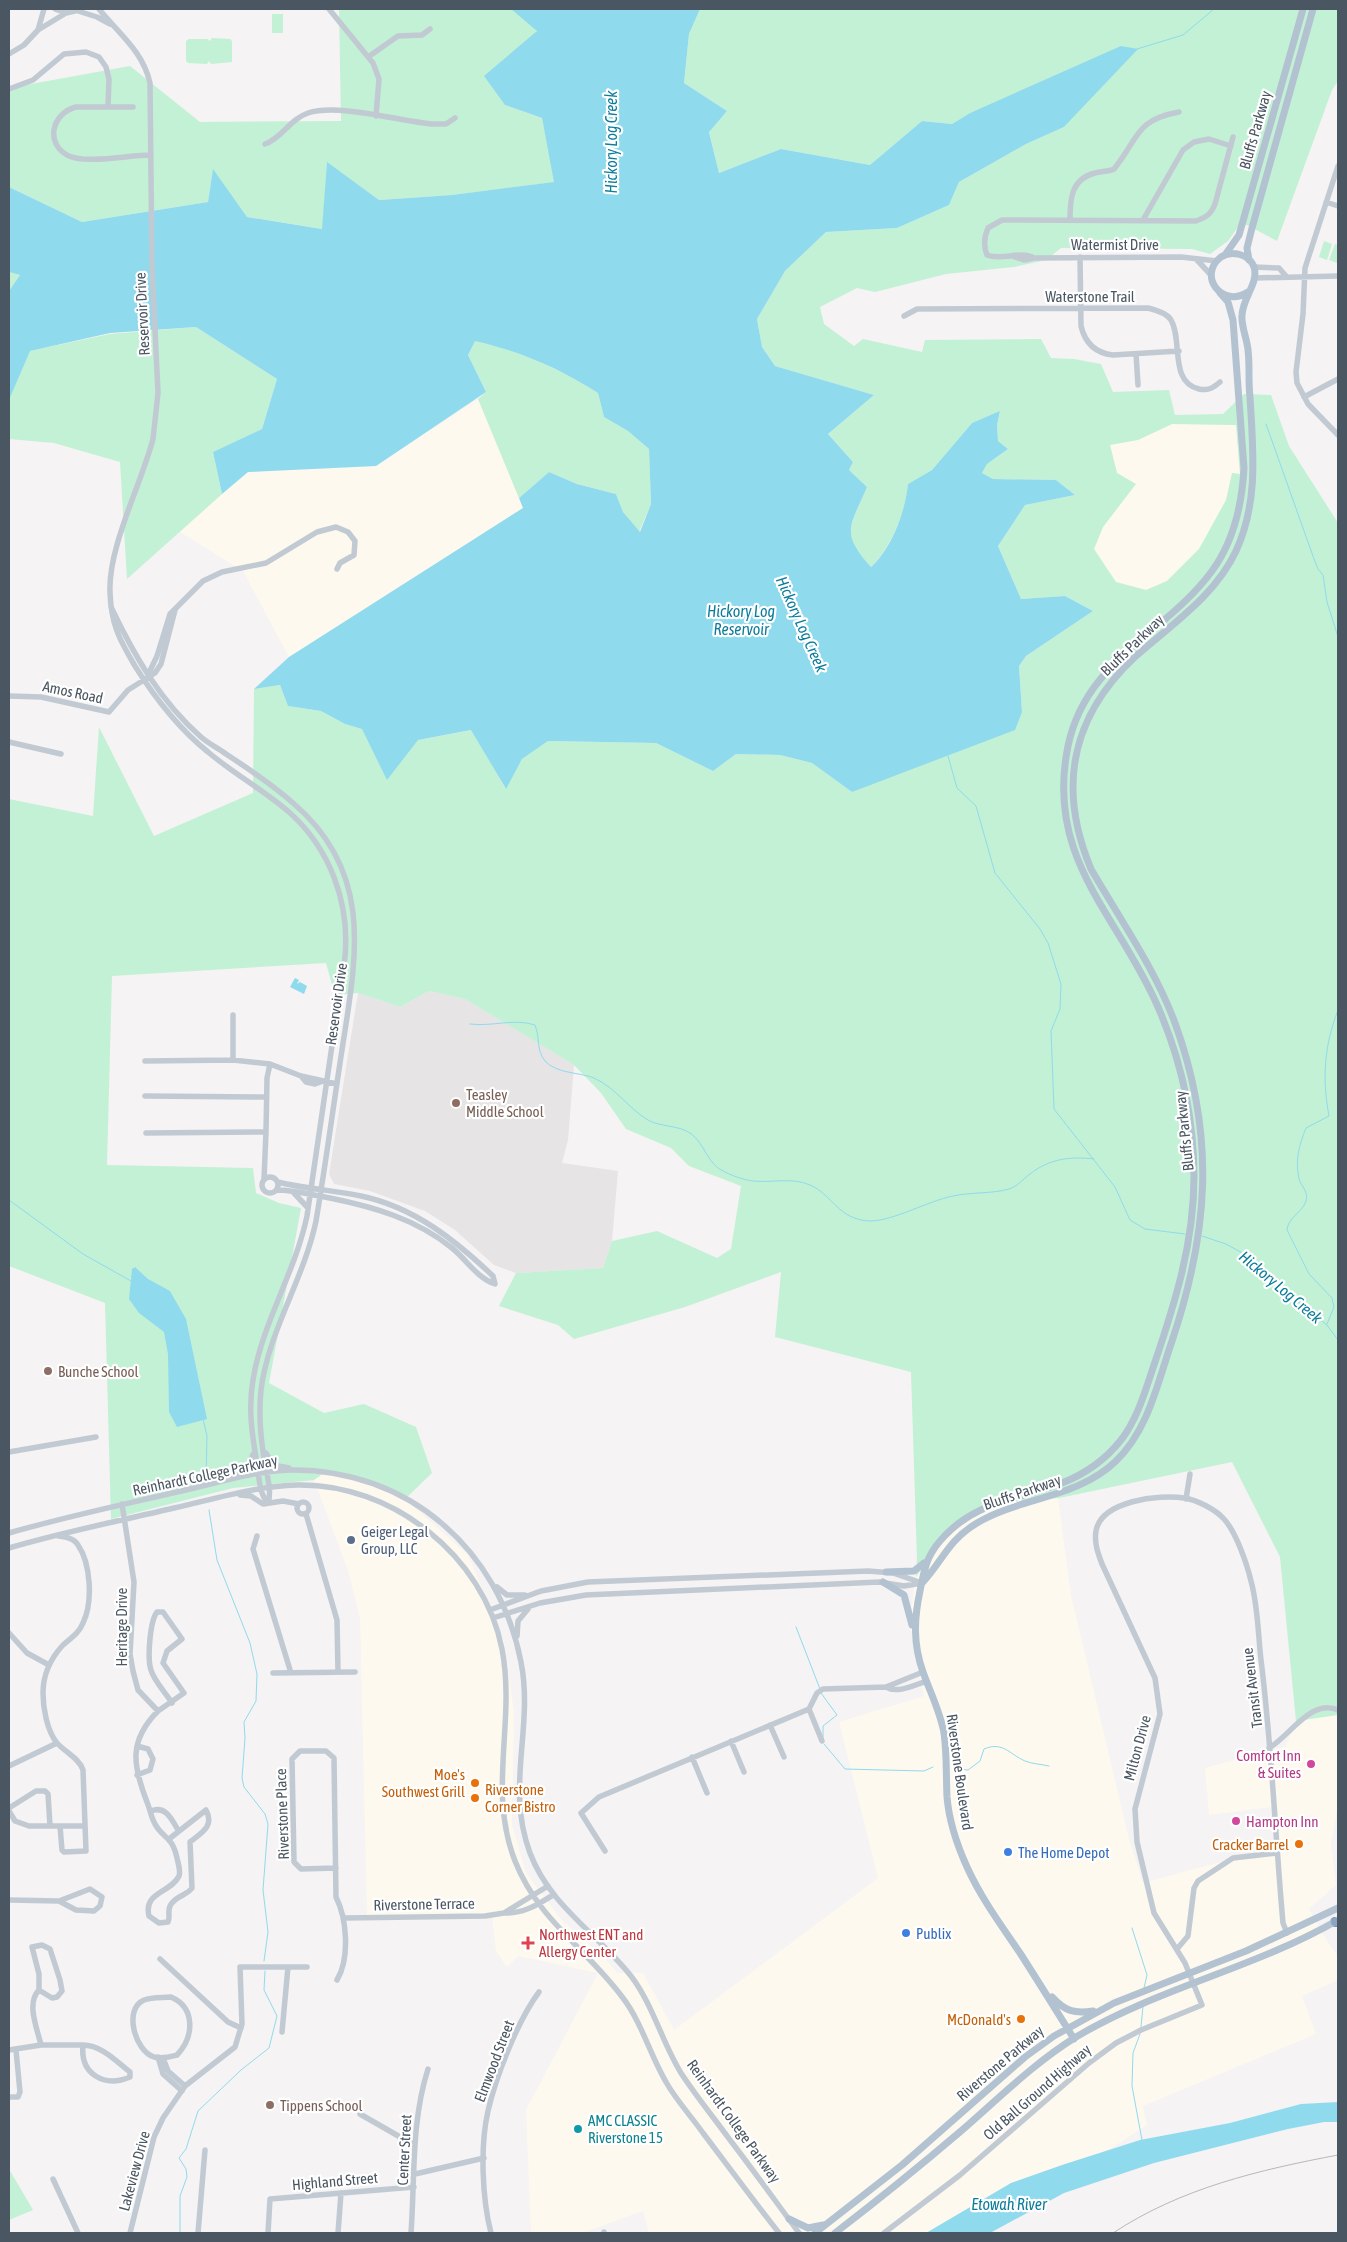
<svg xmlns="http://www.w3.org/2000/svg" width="1347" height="2242" font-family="'Asap Condensed',sans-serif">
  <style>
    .commercial { fill: #fdf9ef }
    .education { fill: #e6e4e5 }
    .green { fill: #c3f1d5; fill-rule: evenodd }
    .water { fill: #90daee }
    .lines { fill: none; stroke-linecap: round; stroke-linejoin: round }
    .stream { stroke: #90daee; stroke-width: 1 }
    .highway-casing { stroke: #7690ad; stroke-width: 10 }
    .minor { stroke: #c1cad2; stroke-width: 5.5 }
    .major { stroke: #b3c2d1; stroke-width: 7 }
    .highway { stroke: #8ba5c1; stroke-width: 8 }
    .rail { stroke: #b5b8bd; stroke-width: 1 }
    .education-dot { fill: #8d6e63; stroke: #fff; stroke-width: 2 }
    .service-dot { fill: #5c6f8a; stroke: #fff; stroke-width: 2 }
    .hotel-dot { fill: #d1479c; stroke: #fff; stroke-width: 2 }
    .food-dot { fill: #e8710a; stroke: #fff; stroke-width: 2 }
    .shop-dot { fill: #3f7fe0; stroke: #fff; stroke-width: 2 }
    .health-dot { fill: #e0444e; stroke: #fff; stroke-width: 2 }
    .culture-dot { fill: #0f9aa8; stroke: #fff; stroke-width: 2 }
    .labels { text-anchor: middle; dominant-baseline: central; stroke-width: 4.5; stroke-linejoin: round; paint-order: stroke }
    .street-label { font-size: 15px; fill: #4a5661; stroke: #fff }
    .education-label { font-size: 15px; fill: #785e54; stroke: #fff; text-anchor: start }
    .service-label { font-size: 15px; fill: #4e5e75; stroke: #fff; text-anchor: start }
    .hotel-label { font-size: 15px; fill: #b23c85; stroke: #fff; text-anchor: end }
    .food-label { font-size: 15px; fill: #c56008; stroke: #fff; text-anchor: end }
    .shop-label { font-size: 15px; fill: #366cbe; stroke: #fff; text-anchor: start }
    .health-label { font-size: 15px; fill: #be3a42; stroke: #fff; text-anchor: start }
    .culture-label { font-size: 15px; fill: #0d838f; stroke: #fff; text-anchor: start }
    .water-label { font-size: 16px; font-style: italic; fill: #0c7c9b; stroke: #fff }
  </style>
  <rect width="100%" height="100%" fill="#f5f3f3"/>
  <!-- commercial -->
  <path class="commercial" d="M478,399L523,508L289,657L243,571L180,532L247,472L376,466Z
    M1172,424L1236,425L1240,474L1232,473L1227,500L1199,549L1167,581L1146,590L1116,582L1094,549L1103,527L1135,484L1117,473L1110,444L1138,440Z
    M325,1472L362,1479L405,1499L468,1555L504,1641L514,1713L512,1825L526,1873L560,1918L606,1959L617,1973H643L674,2030L878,1878L839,1722L924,1696L909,1620L916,1577L944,1537L967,1519L1009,1502L1058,1498L1071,1595L1129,1839L1143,1883L1275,1847L1272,1807L1209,1815L1205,1768L1286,1746L1296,1721L1338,1715V1805L1331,1845L1336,1885L1309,1909L1328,1942L1338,1956V1980L1302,1996L1316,2034L1143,2106L1147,2125L1049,2188L963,2233H649L643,2211L582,2233H531L526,2110L598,1973L518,1956L507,1967L496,1951L492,1915L367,1918L360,1619L349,1573L314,1480Z"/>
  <!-- education -->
  <path class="education" d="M429,991L465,999L574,1065L568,1140L562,1163L618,1171L612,1241L603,1268L516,1273L494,1265L455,1230L425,1211L370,1191L334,1184L329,1174L358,993L400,1007Z"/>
  <!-- green -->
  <path class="green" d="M339,9L513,10L537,30L505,105L542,118L555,182L452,195L379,200L327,163L323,229L247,217L213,170L208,202L82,222L9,187V88L130,66L200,122L341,121Z
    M700,9H1338V81L1332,90L1277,241L1247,225L1238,227L1228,241L1210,254L1192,249L1061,248L1046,260L1014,267L946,274L875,292L857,288L820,307L824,324L854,346L863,339L922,352L925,340L1041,339L1051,358L1074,359L1101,364L1113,392L1169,390L1175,415L1223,414L1244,394L1271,395L1289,446L1338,523V1715L1296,1721L1280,1557L1232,1462L1059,1498L1009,1502L967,1519L944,1537L916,1577L917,1560L911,1372L775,1337L781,1272L685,1307L574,1339L558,1325L499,1306L516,1273L603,1268L612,1241L657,1231L717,1258L731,1249L741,1186L689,1166L671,1148L626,1129L601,1093L574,1065L465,999L429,991L400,1007L358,993L335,995L326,963L112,976L107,1165L253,1168L256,1193L279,1203L301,1208L269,1383L324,1413L364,1404L416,1427L432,1473L405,1499L362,1479L325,1472L314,1480L233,1488L111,1519L105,1303L9,1266V799L93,816L99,727L154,836L253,793L254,689L280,685L288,706L321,711L345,724L363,729L418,740L472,730L505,788L522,759L548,741L656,743L713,771L736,754L780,755L812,763L852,792L1022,711L1019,666L1026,656L1093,611L1065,596L1021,599L998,546L1025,505L1075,495L1056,480L993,479L982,473L987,464L1008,449L998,441L997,425L1000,412L972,423L932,470L908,484C905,513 892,546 871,567C839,533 851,526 867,487L849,470L853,462L828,434L874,395L775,366L762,347L757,319L785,271L826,232L897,228L949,205L959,182L1026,144L1064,127L1137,49L970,113L952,124L922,121L870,165L781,149L719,173L709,131L727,111L684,83L689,34ZM1172,424L1236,425L1240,474L1232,473L1226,500L1199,549L1167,581L1146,590L1116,582L1094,549L1103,527L1136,484L1117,473L1110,445L1138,440Z
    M272,14H283V33H272Z
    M212,38L230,39L232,41V62L211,64L209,61L207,64L188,63L186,61V41L189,39H207L210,41Z
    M1324,241L1332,244L1327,260L1319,257Z
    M1335,244L1338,245L1337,263L1329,260Z
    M9,272L20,275L9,291Z
    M196,327L277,379L262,429L213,452L222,494L127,579L120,462L54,443L9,439V400L29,351L110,334Z
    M475,340C519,351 559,368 598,393L604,417L628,431L649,449L651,504L639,532L623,512L616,494L577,484L549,472L519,498L478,399L486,392L468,355Z
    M9,2169L33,2210L9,2220Z"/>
  <!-- water -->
  <path class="water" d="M511,9H700L689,34L684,83L727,111L709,132L719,173L781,149L870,165L922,121L952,124L970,113L1121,46L1138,49L1064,127L1026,144L959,182L949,205L897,228L826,232L785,271L757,319L762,347L775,366L874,395L828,434L853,462L849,470L867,487C851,526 839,532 871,567C892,548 905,512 908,484L932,470L972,423L1000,411L997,425L998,441L1008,449L987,464L982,473L993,479L1056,480L1075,495L1025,505L998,546L1021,599L1065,596L1093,611L1026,656L1019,666L1022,712L1015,730L852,792L812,763L780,755L736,754L713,771L656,743L548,741L522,759L506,789L471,730L418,740L387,780L362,729L345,724L321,711L288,706L280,685L254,689L289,657L523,508L519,498L549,472L577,484L616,494L623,512L640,532L651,504L649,449L628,431L604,417L598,393C559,368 520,351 475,341L468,355L486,392L376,466L248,472L222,494L213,452L262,429L277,379L196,327L110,333L30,351L9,400V291L20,275L9,272V187L82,222L208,202L213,169L247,217L322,229L327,162L379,200L452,195L554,182L542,118L505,105L484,76L537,31Z
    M295,978L299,980L297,984L300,982L307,986L304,994L290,987Z
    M135,1267L148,1279L170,1291L186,1319L207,1419L177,1427L169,1412L168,1354L164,1332L139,1313L129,1299L132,1269Z
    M1338,2102V2122H1324L1288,2129L1154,2163L1064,2193L990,2233H926L1011,2183L1062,2165L1140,2140L1230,2123L1301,2104Z"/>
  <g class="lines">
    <!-- stream -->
    <path class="stream" d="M1137,49L1183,35L1214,9
      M1266,424L1314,559L1318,569L1323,575L1327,602L1338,637
      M948,756L957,788L976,806L995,873L1040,929L1048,943L1061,984L1060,1009L1051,1031L1054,1109L1115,1187L1130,1220L1145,1229L1185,1234
      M470,1024C492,1027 514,1018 535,1025C540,1037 536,1050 545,1061C557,1074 579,1072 594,1078C616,1088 628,1108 648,1120C660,1127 678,1125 690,1133C705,1143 707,1165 725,1172C733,1176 744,1180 753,1181C771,1183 793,1177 810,1185C832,1194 838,1220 870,1221C893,1221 928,1201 953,1196C971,1192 991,1194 1009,1189C1018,1186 1023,1179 1030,1174C1049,1159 1070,1156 1094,1159
      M9,1200L83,1254L131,1281
      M1202,1236L1226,1244L1246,1255L1274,1283L1327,1325L1338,1340
      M1327,1324L1334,1307L1332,1298L1309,1274L1287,1230C1288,1217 1302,1213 1306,1201C1309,1192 1301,1186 1299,1179C1295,1160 1299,1145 1306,1128L1329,1116C1322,1079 1324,1046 1338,1010
      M203,1419L207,1436L206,1478
      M209,1510L217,1560L250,1643L257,1674L256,1701L244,1722L245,1738L242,1778L244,1787L265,1814L268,1824L263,1890L268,1932L264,1961
      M796,1627L820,1689
      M821,1693L837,1715L823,1726V1737
      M824,1744L845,1769L924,1771L933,1767
      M959,1769L968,1770L980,1761L984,1749C1003,1741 1009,1754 1025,1761C1032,1764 1041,1764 1049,1766
      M1132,1928L1147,1975L1144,1988
      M1141,2027L1143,2006
      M1140,2034L1133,2053L1132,2086L1142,2140
      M180,2233V2196L187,2177L186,2169L179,2158L186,2149L198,2111L241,2070L269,2048L277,2016L264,1990L265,1971"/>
    <defs>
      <path id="highway" d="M1335,1922H1338"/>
    </defs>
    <!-- highway casing -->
    <use href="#highway" class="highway-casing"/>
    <!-- minor -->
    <path class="minor" d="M55,9L66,13L79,10
      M99,9C118,33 143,51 150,83L152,267L158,393L153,439C141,485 108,547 110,592C111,624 119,639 135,666C155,698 178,728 208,752C234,774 265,791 290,813C330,849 350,903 345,957L307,1216C295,1273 262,1323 253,1380C248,1408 252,1435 257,1463C259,1476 259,1494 268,1503C273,1489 264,1466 263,1451C260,1431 259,1410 261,1390C268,1332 304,1279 316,1221C325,1168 332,1116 340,1063C354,967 379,876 293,803C273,785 249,769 226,754C218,748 209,744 201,737C160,701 134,655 111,607
      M329,9L373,63L379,79L376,116
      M78,11L97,17L110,24
      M38,30L44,9
      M9,54L24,45L38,30L66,13
      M368,57L398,36L422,35L430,29
      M9,89L33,80L64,54L86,52L99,57L106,67L109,79L108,107
      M133,107H76C52,113 44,144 69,156C87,164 129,155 151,155
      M265,144C282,138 290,119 308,113C338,103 399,121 432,124H446L455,118
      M1338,166L1305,268L1303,314L1296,372L1297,383L1308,404L1338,435
      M1326,202L1338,206
      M1070,220C1070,199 1071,179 1095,173C1101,171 1108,172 1114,169C1139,138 1135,120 1179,112
      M1143,220L1183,150L1194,142L1209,139L1231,146
      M1015,257L1024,260L1034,258
      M1080,257L1081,326C1085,343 1095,353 1113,355L1179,351
      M1197,260L1211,275
      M1217,261L1181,257L1034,258C1020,250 1003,261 987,255C983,245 984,237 988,228L1002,220L1196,221C1207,217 1211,214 1215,204L1233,137
      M1254,267L1279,268L1286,276
      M1255,278L1338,276
      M904,316L917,309L1148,308C1156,310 1167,313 1171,320C1183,341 1169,382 1199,389C1208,391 1213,388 1220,382
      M1136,354L1138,385
      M1304,397L1338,379
      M148,675L157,656L170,614L203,581L222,572L266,563L317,532L336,527L348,532L355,541L354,555L340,563L337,569
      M9,696L41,697L109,712L128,690L155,673L161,664L175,610
      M9,742L61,754
      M233,1015V1060
      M145,1061L233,1060L270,1064
      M301,1076L306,1082L315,1084L323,1081
      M145,1096L266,1097
      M146,1133L266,1132L267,1078L270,1064L301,1076L337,1084
      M262 1185a8 8 0 1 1 16 0a8 8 0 1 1-16 0Z
      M264,1179L266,1132
      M277,1190C294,1190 312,1195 330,1198C374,1207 416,1219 452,1248C467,1260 477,1278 495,1284L493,1276C455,1240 414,1207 361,1196C334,1190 305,1189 278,1182
      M294,1193L308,1208
      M9,1452L96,1437
      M266,1453L273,1465L289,1468
      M237,1475L248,1469L253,1454
      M240,1495L251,1496L263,1504L283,1501L299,1504
      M1186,1499L1190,1474
      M297 1508a6 6 0 1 1 12 0a6 6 0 1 1-12 0Z
      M122,1504L134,1582L130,1654L133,1671L138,1690L158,1711L184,1693L163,1663L167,1651L182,1639L163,1612H157C150,1621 147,1658 151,1670C154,1681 166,1693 172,1703
      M306,1514L337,1620L338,1672
      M9,1533C64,1517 121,1505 177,1492C214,1484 252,1471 291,1470C408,1469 499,1549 521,1662C534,1728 505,1786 530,1853C550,1906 597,1933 631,1976C653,2005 662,2042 681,2073C696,2096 714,2118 730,2140C754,2171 776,2202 799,2233
      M58,1536C65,1537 74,1538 78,1545C91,1564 93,1602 83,1623C79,1633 71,1638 63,1645C51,1658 43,1675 43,1693C43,1708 47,1731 57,1743C65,1752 80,1759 83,1770L86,1851L64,1852L62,1850L60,1826
      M257,1536L253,1549L291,1673
      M9,1548C63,1532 119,1521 174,1508C214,1499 256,1486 297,1485C392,1483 484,1556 502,1649C516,1722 487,1790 515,1861C538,1920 587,1949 623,1998C642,2023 650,2055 666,2082C676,2100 691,2116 703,2133C728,2166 753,2200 779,2233
      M497,1587L507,1595H525
      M490,1610L541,1591L588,1582L868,1571L893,1573L922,1583
      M493,1618L540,1603L586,1595L879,1582L904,1586L922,1583
      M9,1633L27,1653L49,1665
      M517,1636L518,1621L528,1609
      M273,1673L355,1672
      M886,1687C898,1694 914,1685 927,1681
      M809,1709L822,1741
      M158,1711C128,1741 133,1766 147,1802C150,1809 151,1817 155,1824C162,1838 172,1835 177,1858C178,1863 181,1871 179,1876C171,1893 143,1892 149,1916L159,1923L168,1922C171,1916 166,1909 172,1903C177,1896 187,1895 192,1888L190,1842C201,1833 215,1826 206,1810L169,1839
      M770,1725L784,1757
      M731,1741L744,1772
      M137,1746L148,1749L153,1759L150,1770L137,1775
      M1269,1748C1290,1736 1311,1698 1338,1710
      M692,1757L707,1793
      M9,1766L57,1743
      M9,1808L36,1791H45L48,1794L50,1826
      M9,1811L15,1821L29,1826H85
      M151,1811C166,1805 172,1820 178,1830
      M605,1851L581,1813L599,1797L809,1709L817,1693L823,1689L886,1687L923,1672
      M336,1868L301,1869L294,1862L292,1759L300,1751H326L334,1758L336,1897C347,1919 350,1958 337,1980
      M548,1886L504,1913C523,1914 537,1905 553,1895
      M90,1889L102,1897L100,1906L94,1911L76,1910L59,1901Z
      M9,1900L59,1901
      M344,1918L485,1916L504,1913
      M42,1945L50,1949L60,1980L62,1991L57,1997L52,1998L39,1990V1974L32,1947Z
      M1177,1949L1188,1936L1194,1888L1198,1881L1233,1858L1277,1853
      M160,1959L228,2022L241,2028
      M39,1990C26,2003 37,2028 41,2045
      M171,1997C196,2008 194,2037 177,2055C169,2057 162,2059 154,2057C135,2051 123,2009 144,2000C152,1997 163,1998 171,1997Z
      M282,2032L288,1967
      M83,2045C101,2045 116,2061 130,2072V2077C104,2088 80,2074 83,2045Z
      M9,2050L41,2045H83
      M158,2057L163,2074L182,2091
      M163,2058L168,2071L185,2086
      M9,2097H18L20,2092L16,2050
      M360,2114L414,2145
      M415,2174L484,2158
      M53,2179L78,2233
      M604,2232V2233
      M130,2233L154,2137L163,2118L185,2086L235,2047L242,2024L240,1967H307
      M198,2233L205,2150
      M268,2233L270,2199L414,2187
      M338,2233L341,2193
      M411,2233C415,2178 411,2122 428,2069
      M491,2233C482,2198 480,2146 488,2111C496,2076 518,2020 539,1992
      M884,2233L960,2175L1089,2063L1116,2043L1141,2030L1202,2005L1185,1963L1154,1913L1137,1842L1135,1809L1160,1714L1155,1678L1102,1564C1098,1553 1094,1543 1096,1531C1101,1501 1159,1494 1184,1498C1197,1500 1215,1509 1224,1519C1236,1532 1247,1564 1251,1581C1258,1606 1258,1634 1261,1660C1272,1747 1275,1835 1283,1923L1287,1933"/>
    <!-- major -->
    <path class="major" d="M1225,255L1239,235L1303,9
      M1249,260L1247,248L1252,228L1313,9
      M886,1572L914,1571L924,1563
      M883,1582L904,1595L912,1625
      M922,1583C943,1561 947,1541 977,1523C1021,1497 1078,1498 1116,1461C1148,1430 1157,1385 1171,1344C1209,1232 1216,1136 1175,1023C1155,969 1120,919 1091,869C1057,788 1071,716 1136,656C1172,624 1215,596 1236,551C1259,501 1253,450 1250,397C1248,381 1250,365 1248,350C1247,338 1241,327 1242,315C1243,297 1259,283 1254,267C1249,254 1232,250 1221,257C1197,275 1222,309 1248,292
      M1052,1997C1065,2011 1074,2014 1093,2011
      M1074,2039C1056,2010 1038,1981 1020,1953C1001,1925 981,1898 967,1867C957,1845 949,1821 947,1797C946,1775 947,1754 944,1733C940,1711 930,1692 923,1672C913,1644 914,1619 920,1591C924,1571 926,1557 940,1541C974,1501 1017,1500 1062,1483C1085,1474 1106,1459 1121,1440C1138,1418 1145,1391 1154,1365C1175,1303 1194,1243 1194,1177C1194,1119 1181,1060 1158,1007C1117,913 1045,859 1068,746C1086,659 1165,635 1212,571C1234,541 1242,505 1244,468L1233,320L1228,302L1220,293
      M789,2219L808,2228L823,2225
      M815,2233L902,2165L1025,2057L1054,2036L1114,2003L1246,1951L1338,1908
      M835,2233C878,2200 920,2166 961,2131C998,2099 1034,2063 1076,2037C1158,1988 1255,1968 1338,1920"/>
    <!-- highway -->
    <use href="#highway" class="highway"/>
    <!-- rail -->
    <path class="rail" d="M1113,2233C1181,2188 1259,2170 1338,2155"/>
  </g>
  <!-- markers -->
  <g class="education-dot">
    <circle cx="456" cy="1103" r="5"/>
    <circle cx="48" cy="1371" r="5"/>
    <circle cx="270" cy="2105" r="5"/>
  </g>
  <circle class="service-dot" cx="351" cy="1540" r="5"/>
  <g class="hotel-dot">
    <circle cx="1311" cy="1764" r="5"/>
    <circle cx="1236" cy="1821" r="5"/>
  </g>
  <g class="food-dot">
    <circle cx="475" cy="1783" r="5"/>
    <circle cx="475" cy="1798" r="5"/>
    <circle cx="1299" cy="1844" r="5"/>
    <circle cx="1021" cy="2019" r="5"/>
  </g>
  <g class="shop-dot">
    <circle cx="1008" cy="1852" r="5"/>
    <circle cx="906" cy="1933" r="5"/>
  </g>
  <path class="health-dot" d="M525.5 1935.5h5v5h5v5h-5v5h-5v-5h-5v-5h5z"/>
  <circle class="culture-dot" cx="578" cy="2129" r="5"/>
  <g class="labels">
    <!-- street labels -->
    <g class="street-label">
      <text transform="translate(1255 130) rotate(-74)">Bluffs Parkway</text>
      <text x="1115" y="244">Watermist Drive</text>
      <text x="1090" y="296">Waterstone Trail</text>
      <text transform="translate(142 314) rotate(-93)">Reservoir Drive</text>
      <text transform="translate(1132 645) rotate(-44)">Bluffs Parkway</text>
      <text transform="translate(73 692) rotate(12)">Amos Road</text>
      <text transform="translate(336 1004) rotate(-82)">Reservoir Drive</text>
      <text transform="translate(1184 1131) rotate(-96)">Bluffs Parkway</text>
      <text transform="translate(205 1475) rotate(-12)">Reinhardt College Parkway</text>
      <text transform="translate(1022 1492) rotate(-19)">Bluffs Parkway</text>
      <text transform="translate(121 1627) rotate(-90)">Heritage Drive</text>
      <text transform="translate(1252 1688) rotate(-97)">Transit Avenue</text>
      <text transform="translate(1137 1748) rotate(-75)">Milton Drive</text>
      <text transform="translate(960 1772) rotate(82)">Riverstone Boulevard</text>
      <text transform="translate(282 1814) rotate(-92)">Riverstone Place</text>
      <text transform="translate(424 1904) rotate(-1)">Riverstone Terrace</text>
      <text transform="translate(494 2061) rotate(-69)">Elmwood Street</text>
      <text transform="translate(1000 2063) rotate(-40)">Riverstone Parkway</text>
      <text transform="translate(1037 2092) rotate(-41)">Old Ball Ground Highway</text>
      <text transform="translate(734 2121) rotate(54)">Reinhardt College Parkway</text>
      <text transform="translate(404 2150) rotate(-87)">Center Street</text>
      <text transform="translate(134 2171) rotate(-75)">Lakeview Drive</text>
      <text transform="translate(335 2181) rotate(-5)">Highland Street</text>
    </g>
    <!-- education labels -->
    <g class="education-label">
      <text x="466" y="1094">Teasley<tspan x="466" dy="17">Middle School</tspan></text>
      <text x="58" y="1371">Bunche School</text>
      <text x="280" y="2105">Tippens School</text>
    </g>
    <!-- service labels -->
    <g class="service-label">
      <text x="361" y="1531">Geiger Legal<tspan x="361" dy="17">Group, LLC</tspan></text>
    </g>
    <!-- hotel labels -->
    <g class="hotel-label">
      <text x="1301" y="1755">Comfort Inn<tspan x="1301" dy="17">&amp; Suites</tspan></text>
      <text x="1246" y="1821" text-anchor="start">Hampton Inn</text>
    </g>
    <!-- food labels -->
    <g class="food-label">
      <text x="465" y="1774">Moe's<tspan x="465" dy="17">Southwest Grill</tspan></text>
      <text x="485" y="1789" text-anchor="start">Riverstone<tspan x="485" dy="17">Corner Bistro</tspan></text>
      <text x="1289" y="1844">Cracker Barrel</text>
      <text x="1011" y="2019">McDonald's</text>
    </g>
    <!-- shop labels -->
    <g class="shop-label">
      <text x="1018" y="1852">The Home Depot</text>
      <text x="916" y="1933">Publix</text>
    </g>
    <!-- health labels -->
    <g class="health-label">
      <text x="539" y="1934">Northwest ENT and<tspan x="539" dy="17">Allergy Center</tspan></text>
    </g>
    <!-- culture labels -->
    <g class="culture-label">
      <text x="588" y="2120">AMC CLASSIC<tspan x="588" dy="17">Riverstone 15</tspan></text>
    </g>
    <!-- water labels -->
    <g class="water-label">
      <text transform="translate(611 142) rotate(-90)">Hickory Log Creek</text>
      <text x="741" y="611">Hickory Log<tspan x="741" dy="18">Reservoir</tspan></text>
      <text transform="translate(802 624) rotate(66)">Hickory Log Creek</text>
      <text transform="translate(1281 1287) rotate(40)">Hickory Log Creek</text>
      <text x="1009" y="2204">Etowah River</text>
    </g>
  </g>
  <!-- border -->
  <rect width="1347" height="2242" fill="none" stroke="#4a5661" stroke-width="20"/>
</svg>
